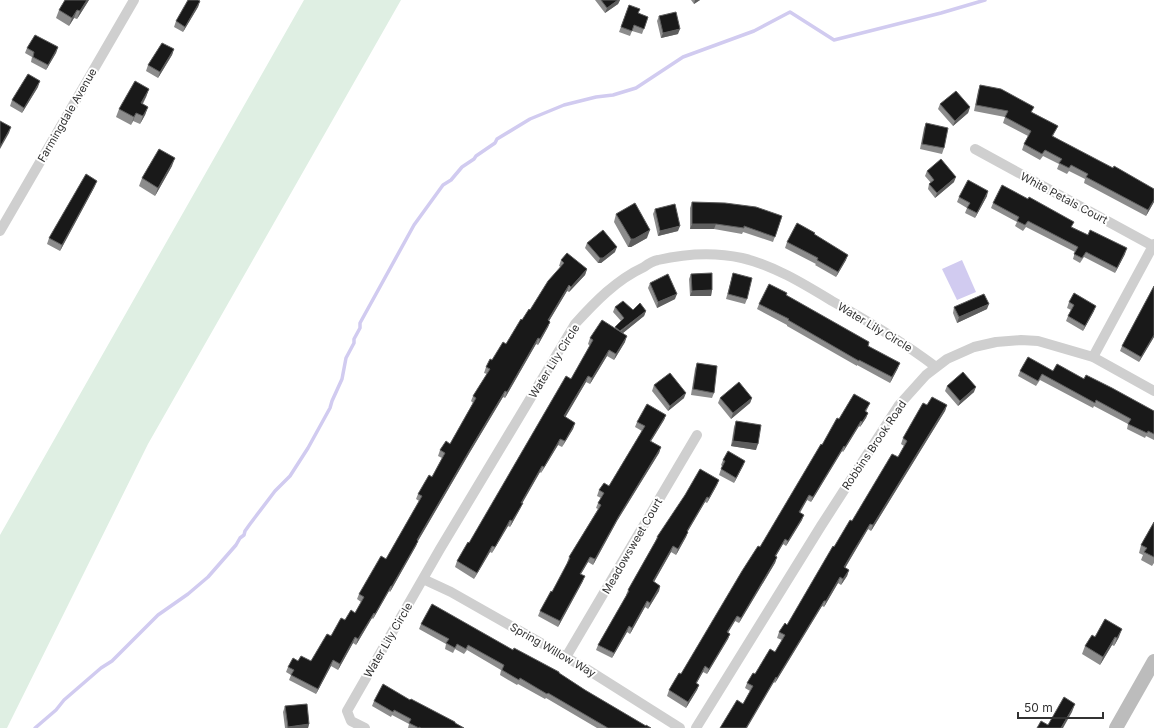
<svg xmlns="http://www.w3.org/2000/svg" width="1154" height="728" font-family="Inter,sans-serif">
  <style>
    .green { fill: #dfefe3 }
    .water { fill: #d1cbf0 }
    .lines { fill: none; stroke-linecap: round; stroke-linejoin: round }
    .stream { stroke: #d1cbf0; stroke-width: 3.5 }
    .street { stroke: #cfcfcf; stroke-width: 10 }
    .secondary { stroke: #bcbcbc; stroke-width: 14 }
    .wall { fill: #8c8c8c }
    .shaded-wall { fill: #5e5e5e }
    .building { fill: #191919; stroke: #5e5e5e }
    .labels { text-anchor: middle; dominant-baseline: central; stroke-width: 4; stroke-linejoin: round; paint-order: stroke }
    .street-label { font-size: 11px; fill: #323232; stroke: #fff }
  </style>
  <rect width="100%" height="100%" fill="#fff"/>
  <!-- green -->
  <path class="green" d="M304,0H401L148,444L7,728H0V535Z"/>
  <!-- water -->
  <path class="water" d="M962,260L976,292L957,300L942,269Z"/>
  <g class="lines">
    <!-- stream -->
    <path class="stream" d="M35,728L56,710L64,700L101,668L112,661L158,615L188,594L208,577L236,545L240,538L244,535L245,531L250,524L275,491L290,476L308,448L330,408L332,401L342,379L346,358L354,343V339L360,328V323L414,225L443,185L451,180L462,167L474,159L476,156L495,143L497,139L530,119L564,105L596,97L613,95L636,88L683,57L754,31L790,12L834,40L941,13L985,0"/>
    <!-- street -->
    <path class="street" d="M975,149L1153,246
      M0,231L134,0
      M1093,357L1154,244
      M423,579L451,592L585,668L680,728
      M566,657L697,435
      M365,728L351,721L347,711L440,549L575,324C595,302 616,280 644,267C648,264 653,261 658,260C684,254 715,252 742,258C773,265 804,284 832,301C868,321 903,342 936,367
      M696,728L821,526L899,405L926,375L947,359L974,347L996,342L1021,340L1038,341L1093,357L1154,391"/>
    <!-- secondary -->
    <path class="secondary" d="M1116,728L1154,661"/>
  </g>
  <!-- wall -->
  <path class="wall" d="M89,0L77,19L74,18L69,26L56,18L59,10Z
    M595,0H620L618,4L605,13Z
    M691,0H700L694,4Z
    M200,1L198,7L183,32L174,27L176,21Z
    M629,5L638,13L648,17L642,34L632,31L630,36L619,32Z
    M659,16L678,34L661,38L657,21Z
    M58,47L56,53L46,70L31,62L32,57L25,53L27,48Z
    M174,49L172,55L158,78L146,71L148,65Z
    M980,85L1058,126L1053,136L1154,202L1146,216L1084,183L1085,179L1069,171L1067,174L1057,169L1059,164L1043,156L1040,160L1022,150L1024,144L1028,136L1003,123L1005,117L974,111L978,91Z
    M38,87L22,113L10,106L12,100Z
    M149,89L146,97L143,104L148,107L145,115L140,124L133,121L131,125L116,117L119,109Z
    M940,104L970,107L968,113L953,126L938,109Z
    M926,123L944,148L942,154L920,149L924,128Z
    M172,166L155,196L139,186L142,178Z
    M927,171L954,182L935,198L928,189L929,184L931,183L925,176Z
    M95,186L60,251L47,244L49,238Z
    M987,196L975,218L965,213L967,208L957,202L959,197Z
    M692,202L782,216L773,242L743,232L742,234L714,229H690V208Z
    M993,203L1072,227L1125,254L1115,273L1084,257L1080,263L1073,259L1075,252L1026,227L1023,231L1015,226L1017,222L991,208Z
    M655,209L678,231L658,236L653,214Z
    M616,214L647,238L631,247H628L614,222Z
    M815,235L846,260L836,277L815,265L816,264L785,248L787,242Z
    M587,243L615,252L601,263H598L585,248Z
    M561,260L587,269L585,275L569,292L567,291L549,321L550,322L548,327L538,345L536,344L505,398L503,397L470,452L418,541L416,546L390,592L389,591L373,619L372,618L356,645L353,643L338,670L331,666L316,694L289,680L291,675L286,672L288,667L298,661H311L331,636L345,620L355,613L361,602L357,599L359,594L386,559L419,501L416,499L418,494L432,477L442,458L438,456L440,450L450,444L473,403L471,401L473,396L487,374L484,373L486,367L506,344L522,320L530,310L561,267L559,266Z
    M733,273L747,299L745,304L726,299Z
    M691,274L712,290L711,296H690L689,279Z
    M650,283L675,299L657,308L648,288Z
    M1154,286V337L1139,362L1120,351L1122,346Z
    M787,296L868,346L898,368L890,383L857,365V366L787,326V325L757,309L759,304Z
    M1069,302L1094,311L1083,331L1066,321L1068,316L1071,310L1067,308Z
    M615,307L633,310L646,311L644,316L623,333L625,342L614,360L607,356L590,384L586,382L565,417L575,423L573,429L562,447L558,445L541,473L540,472L522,503L520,509L510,527L508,526L492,553L490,552L474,579L455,567L457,561L469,543L571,379L590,346L588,344L590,338L615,328V327L621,321L613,312Z
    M954,307L987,309L957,323L953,313Z
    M697,363L714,393L712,398L691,395L695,369Z
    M1020,371H1053L1084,379L1154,411V440L1146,436L1145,438L1127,429L1128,424L1094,406L1093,408L1040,380L1036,386L1018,376Z
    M654,385L684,398L668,411L652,391Z
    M947,386L974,392L958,406L945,391Z
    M720,398H752L750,403L731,419L718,403Z
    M870,403L866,412L868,413L866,418L860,427L859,426L843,452L842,451L811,502L807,500L800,513L802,520L786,546L783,544L776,556L777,557L775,563L739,623L735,621L728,633L730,634L728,639L707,674L703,672L696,683L699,685L697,690L686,708L667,696L669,690L681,674L760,547L822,445L839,419Z
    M927,405H947L945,411L887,505L871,531L868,529L845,568L849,570L847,576L841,585L838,583L824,607L822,606L775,683L774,682L743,704L750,691L745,688L747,683L775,652L782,640L777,638L779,632L787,625L834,547L852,521L898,457L904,446L901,444L903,438Z
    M666,415L664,420L651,441L661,447L659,453L617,521L593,565L588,562L581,574L583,581L558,627L538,616L540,611L552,592L568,563H567L569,557L598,509L596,508L598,503L601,498L597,496L599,490L609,486L642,431L635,427L637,422Z
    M736,421L756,450L731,446L734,427Z
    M723,460L745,461L743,466L734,483L719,475L722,466L721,465Z
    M719,480L717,485L707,503L705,502L688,531L686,537L676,555L671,552L654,582L660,586L659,591L648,609L645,607L630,634L627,632L612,658L596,650L598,645L626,596V595L628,590L655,542L657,537Z
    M1154,522V563L1152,566L1141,560L1143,555L1139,553L1141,545Z
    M1105,619L1119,637L1114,646L1112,645L1100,665L1082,654L1085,646L1095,637Z
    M421,624L513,650L559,673L585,690L646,726L651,728H597L546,698L545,699L518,684L517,685L500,675L501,670L467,650L464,654L455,649L453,653L445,649L446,644L419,629Z
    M410,700L455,723L464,728H408L409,724L392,715L391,717L372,706L374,701Z
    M285,706L309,724L308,728H285L283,712Z"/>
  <!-- shaded-wall -->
  <path class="shaded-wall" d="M87,0H89L77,19L80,11Z
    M618,0H620L618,4L605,13L607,8Z
    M695,0H700L694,4Z
    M200,1L198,7L183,32L185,27Z
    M77,10L74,18L69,26L72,18Z
    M680,29L678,34L661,38L663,33Z
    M58,47L56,53L46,70L48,65Z
    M174,49L172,55L158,78L160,72Z
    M40,81L38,87L22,113L24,108Z
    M149,89L146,97L138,111L141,103Z
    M148,107L145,115L140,124L143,116Z
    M970,107L968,113L953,126L955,121Z
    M136,113L133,121L131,125L134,117Z
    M11,127L9,133L0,149V147Z
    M175,158L172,166L155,196L158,188Z
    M956,177L954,182L935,198L937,193Z
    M97,181L95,186L60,251L62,245Z
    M988,191L987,196L975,218L977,213Z
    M1154,200V202L1146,216L1148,210Z
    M692,224H716L714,229H690Z
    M680,226L678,231L658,236L660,231Z
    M650,230L647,238L631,247H628L631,239Z
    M617,247L615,252L601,263H598L600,258Z
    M1127,248L1125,254L1115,273L1117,268Z
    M848,255L846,260L836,277L838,272Z
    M587,269L585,275L569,292L571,287Z
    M569,285L567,291L546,326L548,320Z
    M712,290L711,296H690L692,291Z
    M677,294L675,299L657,308L658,302Z
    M989,304L987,309L957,323L959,317Z
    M1096,306L1094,311L1083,331L1085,326Z
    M646,311L644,316L618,337L620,332Z
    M550,322L548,327L538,345L540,339Z
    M1154,335V337L1139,362L1141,357Z
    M627,336L625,342L614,360L616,354Z
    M538,338L536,344L505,398L507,392Z
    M609,350L607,356L590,384L592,378Z
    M900,363L898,368L890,383L892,377Z
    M588,376L586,382L562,423L564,416Z
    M976,387L974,392L958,406L960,401Z
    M505,391L503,397L470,452L415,546L417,540L472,446Z
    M686,393L684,398L668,411L670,406Z
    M752,398L750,403L731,419L733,413Z
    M947,405L945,411L887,505L871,531L873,525Z
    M868,413L866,418L860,427L862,422Z
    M666,415L664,420L648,446L650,441Z
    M861,421L859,426L843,452L845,447Z
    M575,423L573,429L562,447L565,441Z
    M560,439L558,445L541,473L544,467Z
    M733,441L758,444L756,450L731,446Z
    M844,446L842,451L811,502L813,497Z
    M661,447L659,453L617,521L593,565L595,559L619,516Z
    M745,461L743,466L734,483L736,478Z
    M542,466L540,472L519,509L521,503Z
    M719,480L717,485L707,503L709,498Z
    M809,495L807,500L797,517L799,512Z
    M707,497L705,502L685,536L687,531Z
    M523,503L520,509L510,527L512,521Z
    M804,515L802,520L786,546L788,541Z
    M510,520L508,526L492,553L495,547Z
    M870,524L868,529L842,573L844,567Z
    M688,532L686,537L676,555L678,549Z
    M785,539L783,544L773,561L775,556Z
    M418,541L416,546L390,592L392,586Z
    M492,546L490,552L474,579L477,573Z
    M673,546L671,552L651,587L653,581Z
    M590,557L588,562L578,579L580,574Z
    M777,557L775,563L739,623L741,618Z
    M849,570L847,576L841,585L843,579Z
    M585,576L583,581L558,627L560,621Z
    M840,577L838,583L824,607L826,601Z
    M391,586L389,591L373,619L375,614Z
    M660,586L659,591L648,609L650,603Z
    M647,601L645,607L630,634L632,628Z
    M824,601L822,606L775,683L777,678Z
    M374,613L372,618L356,645L358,639Z
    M737,616L735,621L725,637L727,632Z
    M629,626L627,632L612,658L614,653Z
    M1122,629L1119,637L1114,646L1117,638Z
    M730,634L728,639L707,674L709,669Z
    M355,637L353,643L338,670L340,664Z
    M1115,637L1112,645L1100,665L1103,657Z
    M333,660L331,666L316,694L318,689Z
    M705,666L703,672L694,688L696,683Z
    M776,677L774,682L747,728H746Z
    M699,685L697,690L686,708L688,702Z
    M1075,704L1072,712L1063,728H1061Z
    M309,724L308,728H287L288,727Z"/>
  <!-- building -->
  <path class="building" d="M65,0H87L80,11L77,10L72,18L59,10Z
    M188,0H198L200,1L185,27L176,21Z
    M601,0H618L607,8Z
    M629,5L640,9L638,13L648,17L644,29L634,25L632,31L621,27Z
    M676,12L680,29L663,33L659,16Z
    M35,35L58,47L48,65L33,57L34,52L27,48Z
    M162,43L174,49L160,72L148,65Z
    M28,74L40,81L24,108L12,100Z
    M135,81L149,89L141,103L148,107L143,116L136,113L134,117L119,109Z
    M980,85L1001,89L1034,107L1031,112L1058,126L1052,136L1113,168L1114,166L1154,189V200L1148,210L1086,177L1088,174L1071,165L1069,168L1059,163L1062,159L1045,150L1042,154L1024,144L1031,131L1005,117L1008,111L976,105Z
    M956,91L970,107L955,121L940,104Z
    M0,121L11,127L0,147Z
    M926,123L948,128L944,148L922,144Z
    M159,149L175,158L158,188L142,178Z
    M941,159L956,177L937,193L929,184L934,180L927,171Z
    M86,174L97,181L62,245L49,238Z
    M968,180L988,191L977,213L967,208L970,203L959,197Z
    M1002,185L1028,199L1029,197L1074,222L1071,227L1088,235L1090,230L1127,248L1117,268L1086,252L1082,258L1074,254L1078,247L1028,221L1025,225L1017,221L1019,217L993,203Z
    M692,202L725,203L756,207L782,216L775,237L744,226V228L716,224H692Z
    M635,203L650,230L634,239H631L616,214Z
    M675,204L680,226L660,231L655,209Z
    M797,223L815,233L814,234L848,255L838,272L817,260L818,258L787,242Z
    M603,230L617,247L603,258H600L587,243Z
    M567,253L587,269L571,287L569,285L548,320L550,322L540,339L538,338L507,392L505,391L472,446L417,540L418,541L392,586H391L375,614L374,613L358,639L355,637L340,664L333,660L318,689L291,675L294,670L288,667L293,658L298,661L301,656L311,661L327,634L331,636L341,618L345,620L351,610L355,613L364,597L359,594L381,556L386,559L422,496L418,494L429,475L432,477L445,453L440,450L446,441L450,444L476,398L473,396L490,369L486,367L490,359L492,360L503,342L506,344L521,319L522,320L529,309L530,310L548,281L564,263L561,260Z
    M712,273V290L692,291L691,274Z
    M733,273L752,278L747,299L728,294Z
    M668,274L677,294L658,302L650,283Z
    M769,284L787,293L786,295L869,342L868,346L900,363L892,377L859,360V361L788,320L789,319L759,304Z
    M1154,286V335L1141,357L1122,346Z
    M1074,293L1096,306L1085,326L1068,316L1074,305L1069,302Z
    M984,294L989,304L959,317L954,307Z
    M623,301L633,310L640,303L646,311L620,331L615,327L624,318L615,307Z
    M602,320L627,336L616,354L609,350L592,378L588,376L564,416L575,423L565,441L560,439L544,467L542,466L521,503H523L512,521L510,520L495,547L492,546L477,573L457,561L468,542L469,543L566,376L571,379L593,340L590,338Z
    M1028,357L1053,371L1057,364L1084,379L1086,375L1112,388L1154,411V434L1148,431L1147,433L1128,424L1131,419L1096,400L1095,403L1042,374L1038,381L1020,371Z
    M697,363L717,366L714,393L693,389Z
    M963,372L976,387L960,401L947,386Z
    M670,373L686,393L670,406L654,385Z
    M739,382L752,398L733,413L720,398Z
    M854,394L870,403L865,411L868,413L862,422L861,421L845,447L844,446L813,497L809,495L799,512L804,515L788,541L785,539L775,556L777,557L741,618L737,616L727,632L730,634L709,669L705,666L696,683L699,685L688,702L669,690L679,673L681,674L742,571L758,546L760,547L776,520L821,444L822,445L837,418L839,419Z
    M932,397L947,405L889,499L873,525L870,524L854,550L844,567L849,570L843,579L840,577L826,601H824L777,678L776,677L746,728H720L737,700L743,704L753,686L747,683L753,673L755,674L770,649L775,652L785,635L779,632L785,623L787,625L833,546L834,547L850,520L852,521L892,454L898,457L907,441L903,438L923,403L927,405Z
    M647,404L666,415L650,441L661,447L619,516L595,559L590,557L580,574L585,576L560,621L540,611L551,591L552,592L570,558L569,557L601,505L598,503L604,493L599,490L604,483L609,486L645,426L637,422Z
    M736,421L761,425L758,444L733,441Z
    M728,451L745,461L736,478L721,469L725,461L723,460Z
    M700,469L719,480L709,498L707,497L687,531L688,532L678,549L673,546L653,581L660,586L650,603L647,601L632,628L629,626L614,653L598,645L629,591L628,590L658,537H657L685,495Z
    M1154,522V557L1144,552L1147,548L1141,545Z
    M432,604L513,650L514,648L559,672V673L585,690L646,726V725L651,728H608L548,693L547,694L520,678L519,680L502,670L504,665L468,645L466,649L457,644L455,648L446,643L449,639L421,624Z
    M1105,619L1122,629L1117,638L1115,637L1103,657L1085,646L1092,635L1095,637Z
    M383,684L410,700L411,699L455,722V723L464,728H421L419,727V728L409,723L411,719L394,710L393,712L374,701Z
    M1064,697L1075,704L1061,728H1037L1041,721L1048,725Z
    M307,704L309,724L288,727L285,706Z"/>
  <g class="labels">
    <!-- street labels -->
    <g class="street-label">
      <text transform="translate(67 115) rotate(-60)">Farmingdale Avenue</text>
      <text transform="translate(1064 198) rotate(28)">White Petals Court</text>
      <text transform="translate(875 327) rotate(31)">Water Lily Circle</text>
      <text transform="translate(554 361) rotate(-58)">Water Lily Circle</text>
      <text transform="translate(874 445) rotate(-56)">Robbins Brook Road</text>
      <text transform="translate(632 546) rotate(-60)">Meadowsweet Court</text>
      <text transform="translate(388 640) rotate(-60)">Water Lily Circle</text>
      <text transform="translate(553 650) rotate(30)">Spring Willow Way</text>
    </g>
  </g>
  <!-- scale -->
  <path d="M1018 712v6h85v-6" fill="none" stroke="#323232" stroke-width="2"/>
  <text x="1024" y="712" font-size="12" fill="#323232" stroke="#ffffff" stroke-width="3" paint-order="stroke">50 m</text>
</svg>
